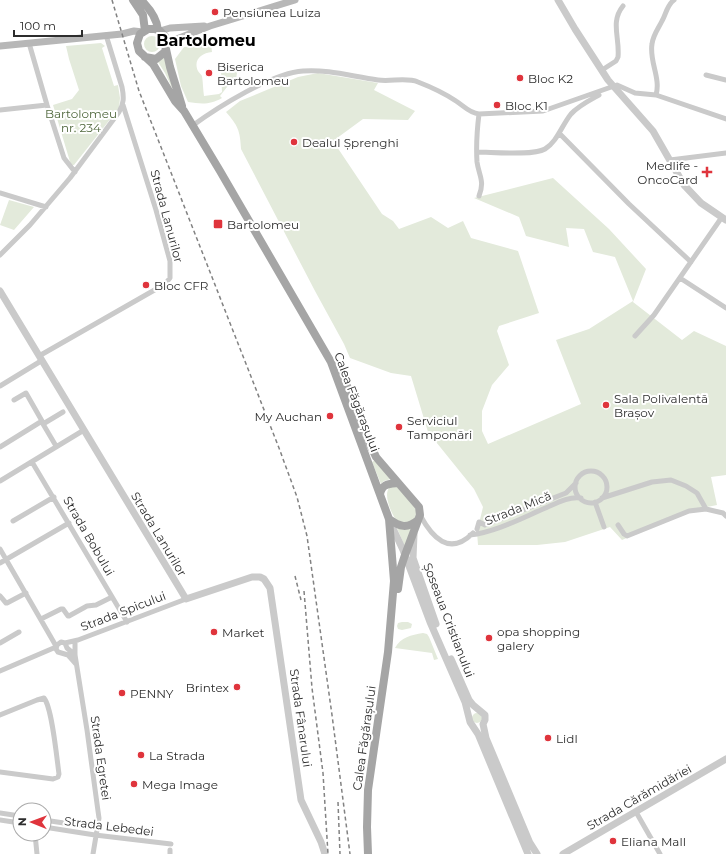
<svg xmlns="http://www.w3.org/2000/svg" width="726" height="854" font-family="Montserrat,sans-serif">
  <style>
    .green { fill: #e3eadb }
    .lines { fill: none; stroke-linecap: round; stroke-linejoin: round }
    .minor { stroke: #cacaca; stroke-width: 5 }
    .tertiary { stroke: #cacaca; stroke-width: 7 }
    .secondary { stroke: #b7b7b7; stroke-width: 7 }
    .primary { stroke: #a5a5a5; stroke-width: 8 }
    .rail { stroke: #828282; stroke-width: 1.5; stroke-dasharray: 4 3; stroke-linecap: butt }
    .poi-dot { fill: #df343c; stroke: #fff; stroke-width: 1.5 }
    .labels { text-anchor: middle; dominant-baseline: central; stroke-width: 4; stroke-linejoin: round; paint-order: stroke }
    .poi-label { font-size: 12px; fill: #2d2d2d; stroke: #fff; text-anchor: start }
    .park-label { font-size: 12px; fill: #4f673c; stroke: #fff }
    .street-label { font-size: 12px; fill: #2d2d2d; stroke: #fff }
    .district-label { font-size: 16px; font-weight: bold; fill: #000; stroke: #fff }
  </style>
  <rect width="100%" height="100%" fill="#fff"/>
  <!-- green -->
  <path class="green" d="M144 44a8 8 0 1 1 16 0a8 8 0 1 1-16 0Z
    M101,43L105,46L102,48L114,86L118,85L120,98L119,108L74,165H71L53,105L72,99L79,90L69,59L66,46Z
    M211,44L212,52C201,53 193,60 198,71C199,73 201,74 202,76C203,82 203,90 204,96L219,94L222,92L221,70L238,67L236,79L234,78L220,96L222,98C210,105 201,104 188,102L181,86L175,59L184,47Z
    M164,57L173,88H172L165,73L158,62Z
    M318,73L378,83L374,90L415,111L408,120L363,119L333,141L382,214L393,221L399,229L431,217L448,228L463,221L471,238L518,251L539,313L499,326L497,331L509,365L492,385L482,411V431L488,444L581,404L556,340L589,329L633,301L615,257L593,252L584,229L566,228L569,247L526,236L519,217L474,198L553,178L609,229L646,269L633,302L682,340L694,331L726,346V475L711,477L717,505L692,510L622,540L610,527L565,542L537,545H478L477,532L483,507L474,489L428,432L411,376L391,373L350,358L344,344L315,291L241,149C240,130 238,126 226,112L240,101L298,77Z
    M9,200L34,207L14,230L0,225Z
    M375,460L391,479L384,481L381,484L372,462Z
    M390,487H397C404,494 421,507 415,518C411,525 405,523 398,523C392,515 382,494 390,487Z
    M412,527L405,547L397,528Z
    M402,622H408L412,624L411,628L402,630L398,629L397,626L398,623Z
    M423,633L427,634L429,637L438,659L434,660L432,653L395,648C401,637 411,635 423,633Z
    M472 718a5 5 0 1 1 10 0a5 5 0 1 1-10 0Z"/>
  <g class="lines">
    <!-- minor -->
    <path class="minor" d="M29,43L47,105L64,158L75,172
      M602,70L616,61L618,57C620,38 610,22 623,6
      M706,75L726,80
      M656,95C661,78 649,61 652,44C653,35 658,29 662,21C666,14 667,5 674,0
      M0,110L47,105
      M192,126C218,107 272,73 303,71C328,69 354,77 378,80C391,82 406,77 418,82C431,87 444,93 456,101C464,106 469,113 479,114L543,111L617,85L635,93L656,95L726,119
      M559,133L629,204L691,262
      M477,152C492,152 533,156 545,149C557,142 562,125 571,114C578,106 590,100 599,95
      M670,160L726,153
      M0,193L46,207
      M479,196C485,181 479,176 477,162C476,146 477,130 479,114
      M0,255L30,225L70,178L119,112C124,104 124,97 122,87L106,35
      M680,278L726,308
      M635,336L654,315L722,217
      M39,356L165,284L170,278V261L156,210L123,105
      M0,386L41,361
      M14,400L26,393L42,421
      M56,446L43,424L63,412
      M0,447L42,421L43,424
      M32,462L127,622
      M575 487a16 16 0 1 1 32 0a16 16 0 1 1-32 0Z
      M0,481L84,430
      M602,498L652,482L671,480L686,486L697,493L706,509L723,513L726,516
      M595,502L604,527
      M420,515C432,537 449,557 473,533
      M13,521L54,497
      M618,525L624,534L627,536L689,511L706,509
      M477,529L479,522L485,525L566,493L576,483
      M470,535C495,532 520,519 543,509C555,504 568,496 581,498
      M0,549L56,646
      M0,563L69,523
      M0,596L6,603H7L26,593
      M41,619L61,609H63L68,616H69L87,606L96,605L112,597
      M0,643L19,632
      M65,643L78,640L186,599
      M75,643V655L87,730L98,811L99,818L93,854
      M75,655L67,648L65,643L61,642L57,645L56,649L58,652L68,655L76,664
      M0,671L56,647
      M0,715L37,700L44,698C52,707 57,760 59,774L58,777L53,779L0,772
      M636,812L660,854
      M0,813L20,816
      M0,820L20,823
      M44,820L97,828
      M44,827L95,835L171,844
      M35,834L37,854
      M170,854V850"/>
    <!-- tertiary -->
    <path class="tertiary" d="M558,0L575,29L608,80L653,131L684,185L701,203L726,220
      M0,291L186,599L252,577H260L264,579L270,588L301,800L321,842L325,854
      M390,522L403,550L430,622L465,702L470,722L478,734L528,854
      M414,534L413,558L436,624
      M451,659L469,700L473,705L485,715V720L483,724L486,738L530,843L537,854
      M563,854L726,759"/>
    <!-- secondary -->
    <path class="secondary" d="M160,31L170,28L204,26
      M0,46L122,34L134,31L143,32
      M167,46L174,40L210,26L295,0"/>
    <!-- primary -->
    <path class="primary" d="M133,0L143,15L145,31
      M141,0C149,8 157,18 158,30
      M166,49L170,67L182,106
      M145,57L156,59L165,52L167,42L165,36L160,31L155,29H148L140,34L137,43L139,51L153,64L175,101L184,111L220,171L331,362L389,519L394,581L388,652L368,790L367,827L368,854
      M337,371L347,386L353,398L370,444L376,457L419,507L420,515L405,555L401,567L398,589
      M380,494C382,484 388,484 397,483
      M389,519C400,527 407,529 418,520"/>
    <!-- rail -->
    <path class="rail" d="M112,0L139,91L279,448L297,497L307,536L332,715L350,854
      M295,576L301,600
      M304,591L312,688L323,773L328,854
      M338,802L340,854"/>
  </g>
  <!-- markers -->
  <g class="poi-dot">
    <circle cx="215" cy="12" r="4"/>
    <circle cx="209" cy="73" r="4"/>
    <circle cx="520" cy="78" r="4"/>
    <circle cx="497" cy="105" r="4"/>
    <circle cx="294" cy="142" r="4"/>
    <path d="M705 166h4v4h4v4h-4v4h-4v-4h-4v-4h4z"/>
    <rect x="213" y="219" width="10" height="10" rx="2"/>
    <circle cx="146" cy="285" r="4"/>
    <circle cx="606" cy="405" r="4"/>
    <circle cx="330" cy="416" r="4"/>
    <circle cx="399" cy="427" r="4"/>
    <circle cx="214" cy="632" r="4"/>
    <circle cx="489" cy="638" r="4"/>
    <circle cx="237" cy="687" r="4"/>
    <circle cx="122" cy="693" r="4"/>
    <circle cx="548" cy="738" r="4"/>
    <circle cx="141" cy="755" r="4"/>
    <circle cx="134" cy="784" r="4"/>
    <circle cx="613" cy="841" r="4"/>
  </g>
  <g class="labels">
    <!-- poi labels -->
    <g class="poi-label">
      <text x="223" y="12">Pensiunea Luiza</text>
      <text x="217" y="66">Biserica<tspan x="217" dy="14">Bartolomeu</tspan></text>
      <text x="528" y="78">Bloc K2</text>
      <text x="505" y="105">Bloc K1</text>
      <text x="302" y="142">Dealul Șprenghi</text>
      <text x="698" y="165" text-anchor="end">Medlife -<tspan x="698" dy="14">OncoCard</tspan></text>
      <text x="227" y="224">Bartolomeu</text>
      <text x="154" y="285">Bloc CFR</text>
      <text x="614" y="398">Sala Polivalentă<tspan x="614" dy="14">Brașov</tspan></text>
      <text x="322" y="416" text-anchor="end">My Auchan</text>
      <text x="407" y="420">Serviciul<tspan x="407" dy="14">Tamponări</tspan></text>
      <text x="497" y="631">opa shopping<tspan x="497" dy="14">galery</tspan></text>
      <text x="222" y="632">Market</text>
      <text x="229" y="687" text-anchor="end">Brintex</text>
      <text x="130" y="693">PENNY</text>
      <text x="556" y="738">Lidl</text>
      <text x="149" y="755">La Strada</text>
      <text x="142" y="784">Mega Image</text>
      <text x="621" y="841">Eliana Mall</text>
    </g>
    <!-- park labels -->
    <g class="park-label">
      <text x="81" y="113">Bartolomeu<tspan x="81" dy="14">nr. 234</tspan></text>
    </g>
    <!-- street labels -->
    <g class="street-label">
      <text transform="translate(167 216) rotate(75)">Strada Lanurilor</text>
      <text transform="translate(357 402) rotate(69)">Calea Făgărașului</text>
      <text transform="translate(518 508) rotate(-22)">Strada Mică</text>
      <text transform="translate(159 534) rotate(59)">Strada Lanurilor</text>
      <text transform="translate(89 536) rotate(60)">Strada Bobului</text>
      <text transform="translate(123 611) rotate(-21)">Strada Spicului</text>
      <text transform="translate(449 620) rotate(69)">Șoseaua Cristianului</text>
      <text transform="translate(301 718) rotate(82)">Strada Fânarului</text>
      <text transform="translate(364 738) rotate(-82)">Calea Făgărașului</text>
      <text transform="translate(101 758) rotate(82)">Strada Egretei</text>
      <text transform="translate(639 797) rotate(-30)">Strada Cărămidăriei</text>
      <text transform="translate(109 826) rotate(7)">Strada Lebedei</text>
    </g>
    <!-- district labels -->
    <g class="district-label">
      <text x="206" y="40">Bartolomeu</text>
    </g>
  </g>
  <!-- north arrow -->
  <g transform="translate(32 822) rotate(271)"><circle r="19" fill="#ffffff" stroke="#ababab"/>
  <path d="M0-3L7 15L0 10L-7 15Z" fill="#df343c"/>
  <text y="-6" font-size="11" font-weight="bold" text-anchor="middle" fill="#2d2d2d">N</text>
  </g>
  <!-- scale -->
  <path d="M14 30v6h68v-6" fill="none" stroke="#2d2d2d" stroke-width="2"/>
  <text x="20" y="30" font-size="12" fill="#2d2d2d" stroke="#ffffff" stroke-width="3" paint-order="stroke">100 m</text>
</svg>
